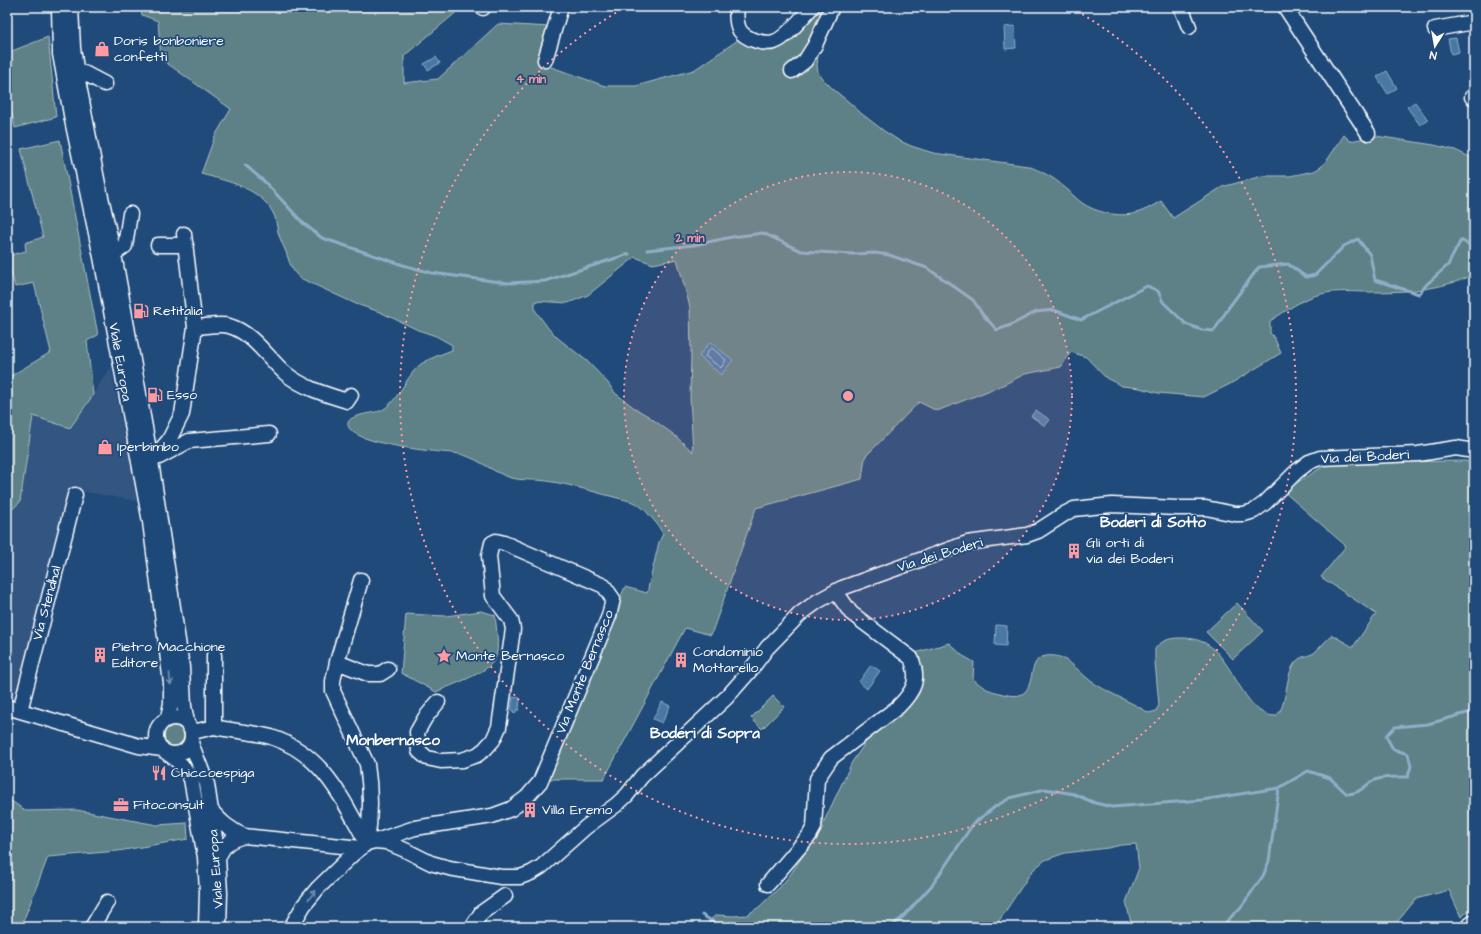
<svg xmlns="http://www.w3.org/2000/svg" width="1481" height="934" font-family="'Architects Daughter',sans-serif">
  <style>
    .built { fill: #335481 }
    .green { fill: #5d8186; stroke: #aec0c2; fill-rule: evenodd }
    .water { fill: #4878a4; stroke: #91aec8 }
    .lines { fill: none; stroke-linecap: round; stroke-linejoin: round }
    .shore { stroke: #b6c9db; stroke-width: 1 }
    .stream { stroke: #91aec8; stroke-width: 3 }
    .minor-casing { stroke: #fff; stroke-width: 17 }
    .minor { stroke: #1f4a7a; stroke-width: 14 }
    .oneway { stroke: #7992af }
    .ring { fill: none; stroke: #ff9aa2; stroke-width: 2; stroke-dasharray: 2 4 }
    .labels { text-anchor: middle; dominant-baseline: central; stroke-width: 3.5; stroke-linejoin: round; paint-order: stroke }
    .poi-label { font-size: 14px; fill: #fff; stroke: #1f4a7a; text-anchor: start }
    .street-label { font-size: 14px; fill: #fff; stroke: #1f4a7a }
    .neighbourhood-label { font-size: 15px; font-weight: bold; fill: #fff; stroke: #1f4a7a }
    .centre { fill: #ff9aa2; stroke: #1f4a7a; stroke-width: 2 }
    .ring-label { font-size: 12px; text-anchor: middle; font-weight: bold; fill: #ff9aa2; stroke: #1f4a7a; stroke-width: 3.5; stroke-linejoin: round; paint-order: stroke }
  </style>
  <rect width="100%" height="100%" fill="#1f4a7a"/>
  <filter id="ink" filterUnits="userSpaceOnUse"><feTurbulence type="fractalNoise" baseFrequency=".025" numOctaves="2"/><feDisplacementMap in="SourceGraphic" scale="8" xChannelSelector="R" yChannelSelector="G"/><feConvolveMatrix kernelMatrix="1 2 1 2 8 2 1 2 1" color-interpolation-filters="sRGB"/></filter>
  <g filter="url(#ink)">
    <!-- built -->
    <path class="built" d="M111,367L137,501L73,490L18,699L7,694V514L20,502L33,415L70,428Z"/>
    <!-- green -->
    <path class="green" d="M140,7H457L459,10L404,56V83L438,79L498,24L550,27L540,63L605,86H636L694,70L741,38L763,47L819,7H828L818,55L817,66L818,72L821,77L833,89L850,103L862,114L884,131L898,140L911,146L933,153L1028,166C1041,171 1053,177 1063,186C1070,191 1075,198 1082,203C1095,212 1117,217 1132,214C1143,212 1152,206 1161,201L1173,218L1222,187L1262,176H1290L1314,171L1321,167L1328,159L1344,135L1350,141L1376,136L1434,145L1455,150L1474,159V275C1438,290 1409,292 1370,292C1353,292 1338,290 1321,294C1303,298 1286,311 1270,321V333L1274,337L1281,353L1230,384L1204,397L1158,393L1140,388L1122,386L1106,378L1086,357L1071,352L1061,367L1025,374L1003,385L937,411L919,402L865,457L862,479L756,508L711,635L685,628L604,779H541L625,587L647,593L659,542L663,534L657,524L644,509L636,503L626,500C600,494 574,485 547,481C535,479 523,481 511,478C489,471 476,455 453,453C438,452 345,444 348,423C349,415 373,413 380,411C383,410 387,407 390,404C401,393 410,372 421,364C430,358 442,354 452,350V345L436,336L418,330L380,312L356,304L300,278C292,272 289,261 286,252C283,245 280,239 278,232C277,227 276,222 275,217C263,188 227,181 201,174L215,136L231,109L161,59L158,21L142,15ZM635,257L653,264L677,259L690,307L691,354L690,397L693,452L673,434L648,416L636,409L615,393L608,383L587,361L559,339L548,328L535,310V301L568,303L588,295Z
      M48,37L56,117L15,128L10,105H7V47L12,51Z
      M60,140L98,335L87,341L93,395L70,428L33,416L20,502L7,514V377H9L51,352L34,283L15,287L7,256L26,251L25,243L43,237L21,149Z
      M1339,457L1385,462L1465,461L1474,463V907L1461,917L1449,890L1416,899L1393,927H1132L1126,902L1139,868L1136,844L1121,845L1108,848L1065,853L1045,860L1032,871L995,927H708L709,921L716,915L733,916L747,915L759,907L781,886L790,875L820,830L852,762L870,736L899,714L915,653L949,643L963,656L974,662L973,679C977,682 981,686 985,688C990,691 997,692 1003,694C1044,705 1021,659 1046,656C1052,655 1059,656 1064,659C1075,665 1084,677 1095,684C1112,695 1132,702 1149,713L1156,711L1159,705L1155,662V649C1160,641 1170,638 1179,638C1186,638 1194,638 1200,641C1232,650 1243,718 1276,716C1287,707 1285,679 1293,666C1299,655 1305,658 1314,653C1320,648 1326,640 1332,635L1353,647L1376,614L1321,577L1346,546L1283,491Z
      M1237,603L1263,631L1233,659L1206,632Z
      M481,611L495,615C496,625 500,650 495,659C488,673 451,685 436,692L401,673L406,614L446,616Z
      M773,696L784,707L762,729L751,718Z
      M164 736a10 10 0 1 1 20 0a10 10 0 1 1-20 0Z
      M7,798L26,811L77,810L157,825L187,823L188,839L118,851L48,857L21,927H7Z"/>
    <!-- water -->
    <path class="water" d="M1015,26L1016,48L1005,49L1004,27Z
      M1456,38L1459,52L1451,54L1448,39Z
      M436,57L440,63L428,70L424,64Z
      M1387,71L1397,88L1388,94L1377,77Z
      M1415,102L1428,120L1420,125L1407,107Z
      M710,342L733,360L721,375L699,356Z
      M1036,410L1050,420L1045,426L1031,416Z
      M996,625L1007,626L1006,646L995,645Z
      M871,665L880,671L867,689L859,682Z
      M513,697L520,698L519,710H517L515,713L513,712V710H511Z
      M662,702L670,706L662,723L653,719Z"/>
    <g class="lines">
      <!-- shore -->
      <path class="shore" d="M712,348L726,360L721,368L705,356L710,349Z"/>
      <!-- stream -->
      <path class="stream" d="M245,165L266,183L303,223L322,238L403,265L432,273L508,283L545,281L629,254
        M647,250L694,245L732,237L763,233L801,251L853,254L875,253L889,255L927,268L949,283L973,300L983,315L997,330L1011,325L1036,312L1054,310L1081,320L1147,286L1158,291L1163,302L1186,324L1202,330L1214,331L1229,307L1259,267L1288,264L1306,277L1315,275L1344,246L1358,239L1370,255L1375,280L1419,294L1427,284L1448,265L1461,240L1474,248
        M702,915L722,927
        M891,927L903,917L933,884L973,824L996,806L1010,798L1045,789L1074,794L1095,803L1112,807L1202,800L1279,788L1308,771L1330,778L1347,794C1364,793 1364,783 1378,779C1388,776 1399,777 1408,777L1411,766L1408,754L1393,749L1386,736L1395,727L1428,724L1474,711
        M1221,927L1241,907L1263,876L1269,861L1279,788"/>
      <defs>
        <path id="minor" d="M59,7L60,54L72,120L101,257L150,522L171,683V703L168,718
          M71,7L73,48L77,75L98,184L114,254L151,461L182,667L184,706L187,722
          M737,7C736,15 736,24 740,31C746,39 764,45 774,42C787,38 802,17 812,7
          M1181,7L1189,27
          M1285,7L1368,133
          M483,8V7
          M1435,29L1474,22
          M545,60L561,7
          M792,71L805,61L815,45L832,7
          M77,75L84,73L105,84
          M1472,97L1474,96
          M158,245H186
          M114,254L125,246L130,214
          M195,327C204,327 221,323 229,326C252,332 268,358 285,373C303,388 325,394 347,401L351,395
          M159,457L189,441L269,434
          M151,461L169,440L182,414L195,327L184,234
          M361,580L337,662L333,681V691L367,764C371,790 371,817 367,843
          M337,662L368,674H380L388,669
          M7,707L139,746L162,749
          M20,711L75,495
          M156 736a18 18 0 1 1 36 0a18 18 0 1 1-36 0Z
          M214,727C232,731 254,732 271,737C324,754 342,799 367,843
          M193,732L214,727V655
          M191,743L207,784L218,858L220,893L219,927
          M167,753C178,759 185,768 191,779L205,857L207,892L206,927
          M210,809C221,822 229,829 244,836L361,848
          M376,841L415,828L492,816L511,809L526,798L540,782L609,616L613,599L604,586L504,543L496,541L492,543L489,556L493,596L511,620L513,629L499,727L493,740L485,749L477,755L462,760L441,761L427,758L419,751L417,732L425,718L438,702
          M218,858C225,843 228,841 244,836
          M768,884L809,836L814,827L817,779L831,758L898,707C914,691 920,680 911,658L851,613L836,592
          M92,927L107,902
          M291,927L304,905L318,888L353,854L367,843L375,841L386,842L405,850L431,863L449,868L501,877H520L531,873L541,867L586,827L616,805L627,795L642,776L727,697L749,672L767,648L800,614L818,601L842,588L967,543L1027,535L1038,531L1066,513L1074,509L1112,505L1177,508H1206L1235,514H1244L1254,511L1265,503L1296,472L1309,462L1320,458L1418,454L1456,448L1474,451
          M472,927L481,913L505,896
          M1467,927L1474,922"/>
      </defs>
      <!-- minor casing -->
      <use href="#minor" class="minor-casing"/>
      <!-- minor -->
      <use href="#minor" class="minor"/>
    </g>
    <!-- one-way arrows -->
    <defs><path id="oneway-shaft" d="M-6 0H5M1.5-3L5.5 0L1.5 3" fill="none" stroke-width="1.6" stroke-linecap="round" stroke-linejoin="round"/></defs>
    <g class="oneway">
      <use href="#oneway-shaft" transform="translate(170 679) rotate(84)"/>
      <use href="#oneway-shaft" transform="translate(312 895) rotate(-51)"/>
    </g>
  </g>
  <!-- distance rings -->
  <circle cx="848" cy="396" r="224" fill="#ff9aa2" fill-opacity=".12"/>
  <g class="ring">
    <circle cx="848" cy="396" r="224"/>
    <path d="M1072 8A448 448 0 1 1 624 8"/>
  </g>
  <!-- icons -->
  <defs>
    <symbol id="shop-bare" viewBox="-9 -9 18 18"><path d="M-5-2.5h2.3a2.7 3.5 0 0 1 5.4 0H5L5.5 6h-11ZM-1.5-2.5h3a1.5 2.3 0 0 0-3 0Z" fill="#ff9aa2" stroke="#1f4a7a" stroke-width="2.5" paint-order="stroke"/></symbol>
    <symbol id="fuel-bare" viewBox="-9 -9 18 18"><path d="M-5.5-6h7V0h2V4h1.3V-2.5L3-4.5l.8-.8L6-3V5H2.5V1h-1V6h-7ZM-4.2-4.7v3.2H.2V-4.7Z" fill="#ff9aa2" stroke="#1f4a7a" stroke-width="2.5" paint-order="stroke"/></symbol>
    <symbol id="building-bare" viewBox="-9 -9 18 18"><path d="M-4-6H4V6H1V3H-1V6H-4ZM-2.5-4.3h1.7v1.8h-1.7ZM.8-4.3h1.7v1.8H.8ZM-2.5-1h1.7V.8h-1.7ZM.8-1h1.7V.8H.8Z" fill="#ff9aa2" stroke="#1f4a7a" stroke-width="2.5" paint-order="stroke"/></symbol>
    <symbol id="sight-bare" viewBox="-9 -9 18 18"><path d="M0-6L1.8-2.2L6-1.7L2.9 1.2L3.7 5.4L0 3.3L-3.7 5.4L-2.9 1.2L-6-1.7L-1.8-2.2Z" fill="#ff9aa2" stroke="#1f4a7a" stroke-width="2.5" paint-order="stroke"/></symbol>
    <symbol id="restaurant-bare" viewBox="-9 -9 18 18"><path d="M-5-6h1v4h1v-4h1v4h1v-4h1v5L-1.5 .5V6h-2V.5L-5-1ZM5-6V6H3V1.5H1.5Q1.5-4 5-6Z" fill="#ff9aa2" stroke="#1f4a7a" stroke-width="2.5" paint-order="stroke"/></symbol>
    <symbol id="office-bare" viewBox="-9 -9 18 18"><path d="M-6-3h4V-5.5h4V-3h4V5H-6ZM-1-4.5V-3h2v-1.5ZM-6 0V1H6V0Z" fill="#ff9aa2" stroke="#1f4a7a" stroke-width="2.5" paint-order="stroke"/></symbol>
  </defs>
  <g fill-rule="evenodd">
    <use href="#shop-bare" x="91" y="38" width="22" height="22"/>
    <use href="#fuel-bare" x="130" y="300" width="22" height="22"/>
    <use href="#fuel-bare" x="144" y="384" width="22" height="22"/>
    <use href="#shop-bare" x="94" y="436" width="22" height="22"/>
    <use href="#building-bare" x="1063" y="540" width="22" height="22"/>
    <use href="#building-bare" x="89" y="644" width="22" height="22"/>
    <use href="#sight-bare" x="433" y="645" width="22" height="22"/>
    <use href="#building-bare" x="670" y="649" width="22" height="22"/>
    <use href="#restaurant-bare" x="148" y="762" width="22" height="22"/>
    <use href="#office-bare" x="110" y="794" width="22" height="22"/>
    <use href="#building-bare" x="519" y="799" width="22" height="22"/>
  </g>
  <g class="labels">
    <!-- poi labels -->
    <g class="poi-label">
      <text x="114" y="41">Doris bonboniere<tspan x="114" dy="16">confetti</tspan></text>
      <text x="153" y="311">Retitalia</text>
      <text x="167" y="395">Esso</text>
      <text x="117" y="447">Iperbimbo</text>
      <text x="1086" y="543">Gli orti di<tspan x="1086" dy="16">via dei Boderi</tspan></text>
      <text x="112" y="647">Pietro Macchione<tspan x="112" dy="16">Editore</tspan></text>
      <text x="693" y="652">Condominio<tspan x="693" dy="16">Mottarello</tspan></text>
      <text x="456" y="656">Monte Bernasco</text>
      <text x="171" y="773">Chiccoespiga</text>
      <text x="133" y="805">Fitoconsult</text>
      <text x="542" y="810">Villa Eremo</text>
    </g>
    <!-- street labels -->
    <g class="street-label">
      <text transform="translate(120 362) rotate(80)">Viale Europa</text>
      <text transform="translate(1365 457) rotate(-3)">Via dei Boderi</text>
      <text transform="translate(940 555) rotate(-17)">Via dei Boderi</text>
      <text transform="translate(47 603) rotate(-75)">Via Stendhal</text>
      <text transform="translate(585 672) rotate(-68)">Via Monte Bernasco</text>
      <text transform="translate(216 869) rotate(-94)">Viale Europa</text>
    </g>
    <!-- neighbourhood labels -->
    <g class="neighbourhood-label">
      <text x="1153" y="522">Boderi di Sotto</text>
      <text x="705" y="733">Boderi di Sopra</text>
      <text x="393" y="740">Monbernasco</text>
    </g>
  </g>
  <circle cx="848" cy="396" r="6" class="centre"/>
  <g class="ring-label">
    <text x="531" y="83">4 min</text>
    <text x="690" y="242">2 min</text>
  </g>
  <!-- margin -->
  <rect width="1481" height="934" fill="none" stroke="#1f4a7a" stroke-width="24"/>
  <rect x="12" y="12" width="1457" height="910" fill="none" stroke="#fff" stroke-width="1.5" filter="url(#ink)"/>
  <!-- north arrow -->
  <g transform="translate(1435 46) rotate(191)" stroke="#1f4a7a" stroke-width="3" paint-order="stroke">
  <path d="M0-3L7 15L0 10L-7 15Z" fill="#ffffff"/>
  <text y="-6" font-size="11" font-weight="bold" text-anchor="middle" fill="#ffffff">N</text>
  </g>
</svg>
